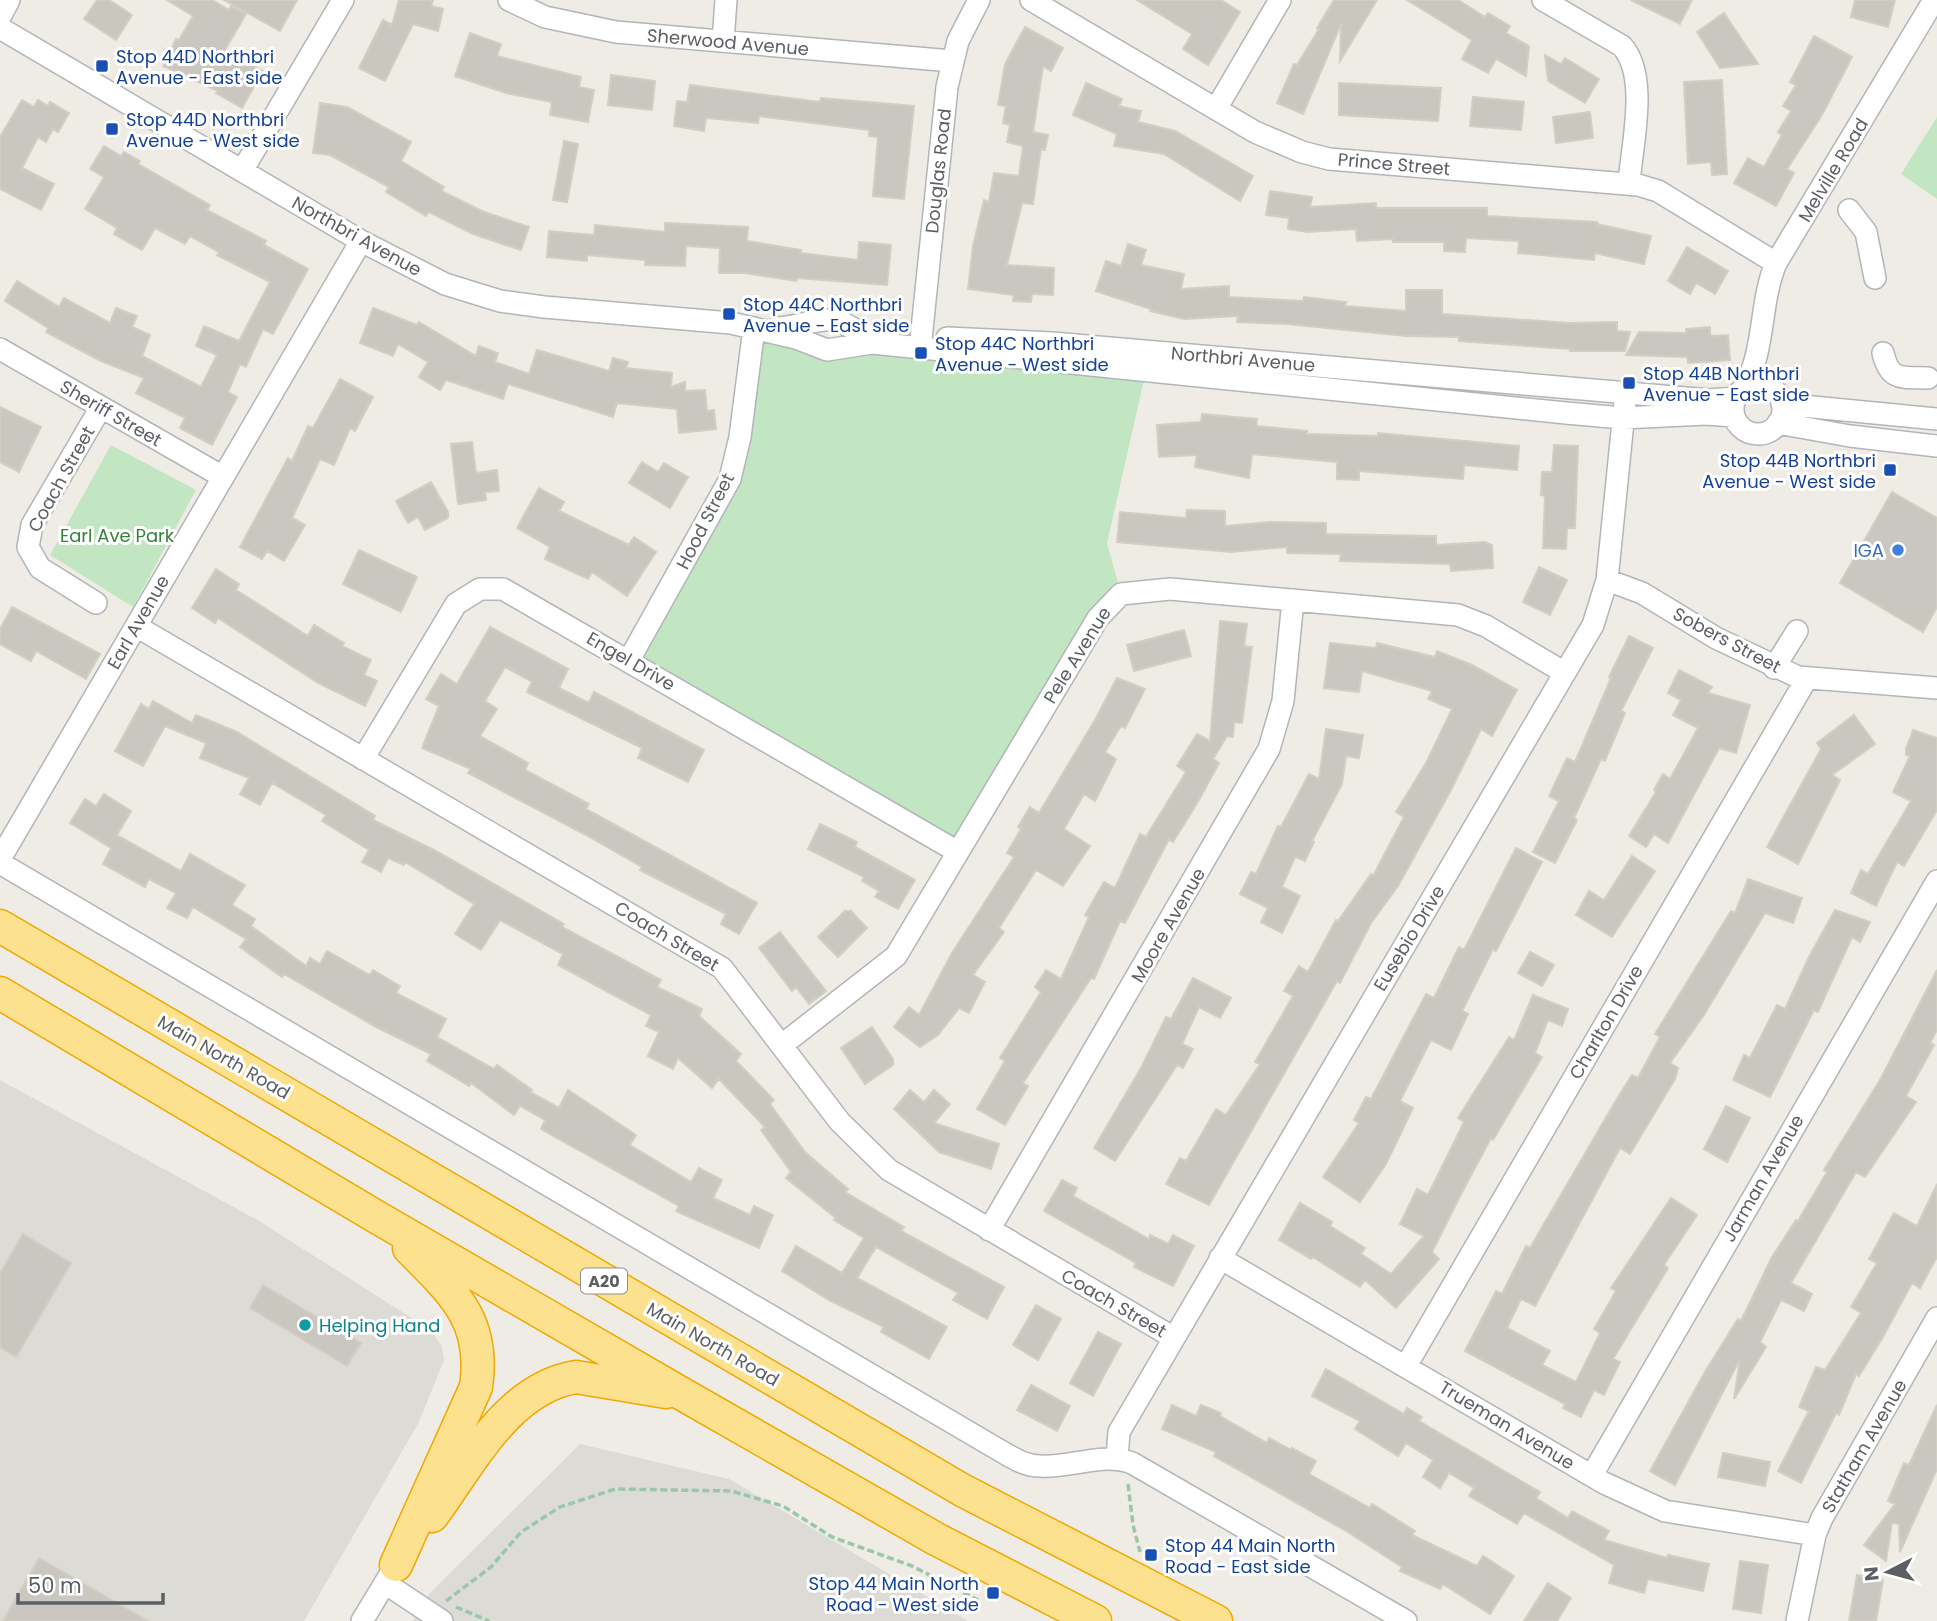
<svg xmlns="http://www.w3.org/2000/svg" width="1937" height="1621" font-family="Poppins,sans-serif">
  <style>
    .industrial { fill: #dddbd6 }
    .green { fill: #c1e6c1 }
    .building { fill: #cac7c1; stroke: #d3cec2; stroke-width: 2 }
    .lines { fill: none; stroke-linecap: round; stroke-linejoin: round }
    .minor-casing { stroke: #b2b5b9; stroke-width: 24 }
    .highway-casing { stroke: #f0a803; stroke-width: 35 }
    .path { stroke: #9ac7a7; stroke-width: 3.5; stroke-dasharray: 7 3.5; stroke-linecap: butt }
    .minor { stroke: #fff; stroke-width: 21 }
    .highway { stroke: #fce18e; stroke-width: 32 }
    .transit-dot { fill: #1a4fb4; stroke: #fff; stroke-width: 2.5 }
    .shop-dot { fill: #3f7fe0; stroke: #fff; stroke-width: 2.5 }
    .culture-dot { fill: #0f9aa8; stroke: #fff; stroke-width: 2.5 }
    .labels { text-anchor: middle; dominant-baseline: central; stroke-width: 6; stroke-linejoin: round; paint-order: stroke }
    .shield { fill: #fff; stroke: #8d9093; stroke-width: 2 }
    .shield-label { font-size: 16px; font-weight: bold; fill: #5c6065 }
    .street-label { font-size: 18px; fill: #5c6065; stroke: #fff }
    .transit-label { font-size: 18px; fill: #164399; stroke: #fff; text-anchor: start }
    .park-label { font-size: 18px; fill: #358239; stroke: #fff }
    .shop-label { font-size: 18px; fill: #366cbe; stroke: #fff; text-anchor: end }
    .culture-label { font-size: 18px; fill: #0d838f; stroke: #fff; text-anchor: start }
  </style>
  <rect width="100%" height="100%" fill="#eeece4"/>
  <!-- industrial -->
  <path class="industrial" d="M0,1080L259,1221L429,1329L441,1344L444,1360L419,1422L304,1621H0Z
    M580,1444L729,1479L968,1621H413L429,1594Z"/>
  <!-- green -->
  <path class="green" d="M1937,117V199L1901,174Z
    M754,328L796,338L1146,371L1107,543L1121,594L958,852L629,660L721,499Z
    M111,445L196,490L133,607L50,555Z"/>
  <!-- building -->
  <path class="building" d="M97,0H109L132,15L116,40L84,19Z
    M167,0H212L229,10L231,6L246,14L225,50L263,71L242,108L216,93L218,91L163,66L176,39L179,40L193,16Z
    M224,0H297L280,31Z
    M399,0H433L431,6L443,9L438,31L413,24L385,81L359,68L383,20L392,25Z
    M1137,0H1221L1240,12L1208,65L1183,49L1192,34Z
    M1334,0H1377L1340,61L1341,24L1303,114L1277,103L1294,64L1297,65L1319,29L1317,28Z
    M1407,0H1458L1485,17L1488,13L1510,26L1506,33L1529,46L1526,76L1496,59L1488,73L1462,59L1472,40Z
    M1631,0H1692L1680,24Z
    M1855,0H1895L1888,27L1851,17Z
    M1724,13L1758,64L1720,68L1697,32Z
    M1025,27L1063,48L1051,71L1043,66L1033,132L1048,135L1045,150L1041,149L1033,204L1022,203L1007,265L1054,268L1053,295L1032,294L1031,302L1013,301L1014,295L968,289L973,246L984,200L989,202L994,173L1019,176L1023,146L1007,142L1010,125L1003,123L1006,106L998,105L1005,64Z
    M470,33L501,44L497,56L581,77L579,87L594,90L588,122L550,115L552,102L506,93L455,76Z
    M1814,36L1852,57L1822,115L1787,169L1794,173L1776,206L1734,183L1748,158L1764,167L1782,135L1778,132L1791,111L1783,106L1796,85L1790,82Z
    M1545,55L1561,64L1565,58L1599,79L1585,103L1548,81Z
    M611,75L655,81L652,110L608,105Z
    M1722,80L1727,174L1712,175L1711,162L1688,164L1684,82Z
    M1086,83L1122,99L1119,106L1141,111L1138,122L1175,131L1253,176L1240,201L1164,154L1114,146L1117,134L1073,115Z
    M1339,83L1441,88L1438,121L1339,115Z
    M690,85L820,102L821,98L914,106L904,199L873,196L878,137L869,136V130L759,116L758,123L706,118L704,131L674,126L677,101L687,102Z
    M1473,97L1524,102L1521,130L1470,126Z
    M22,100L34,107L38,100L48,106L50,102L69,113L58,132L53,129L46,142L38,137L22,168L54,184L41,210L0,189V137Z
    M320,103L347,107L411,142L401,161L444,187L441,191L484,212L529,227L521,250L473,234L429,212L426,216L386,192L389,187L330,155L313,153Z
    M1590,112L1593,138L1556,143L1553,117Z
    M564,141L578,144L567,202L553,200Z
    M104,146L121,156L124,152L140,161L138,164L210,205L207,210L266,241L264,245L308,269L273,334L263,329L246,367L240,364L228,392L237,397L212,445L180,428L185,418L136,393L144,378L101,361L46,332L48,328L5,301L17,281L59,307L64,298L110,323L116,308L137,316L132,327L150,335L142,356L201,387L217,355L196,346L204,326L239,341L270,282L217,255L219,252L190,236L185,244L155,228L142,250L114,234L117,228L85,209L104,177L90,169Z
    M1270,191L1312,197L1310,207L1376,203V208H1487V216L1597,222V224L1651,236L1644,264L1595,253L1594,260L1518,253L1519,241L1466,238L1465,252L1444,251V242H1393V239L1357,241L1356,229L1308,232L1288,229L1289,218L1266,215Z
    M665,223L748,227L747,241L801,250L800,253L858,260L859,242L891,245L887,285L797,278L796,281L745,273H719L720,248L686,246L685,266L645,265V260L587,255V261L547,257L549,231L594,235L595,225L665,232Z
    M1128,244L1146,250L1141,265L1184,274L1181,289L1229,286V297L1303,301L1304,297L1346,302L1345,306L1406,311V290H1442V314L1570,323L1617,322V331L1630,332L1625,351H1570V349L1459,341V337L1406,336L1287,324L1237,322L1238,316L1184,319L1150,311L1151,309L1096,291L1106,261L1121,266Z
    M1687,247L1728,271L1715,294L1696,283L1690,294L1668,281Z
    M373,308L417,325L419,322L476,356L479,346L498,353L495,362L529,374L537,350L609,371L613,358L628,362L626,368L672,373L671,387L685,382V391L705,390L707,411L714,410L716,429L679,433L677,409L617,403L613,417L508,384L503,399L446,380L440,390L419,377L428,362L398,344L393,356L360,343Z
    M1710,327V336L1728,335L1730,360L1688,363L1687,357L1626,355L1639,332L1686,333V329Z
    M340,379L373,397L355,431L350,428L334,465L320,459L292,518L305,525L284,561L267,551L262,559L240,547L288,458L292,461L308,426L313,428Z
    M0,407L41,427L19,472L0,462Z
    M1202,414L1257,419L1256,426L1307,431V434L1378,436V433L1519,446L1517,470L1464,465L1463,479L1359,471V480L1337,479V462L1252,454L1249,478L1195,467L1197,455L1159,457L1157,425L1201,422Z
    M472,442L476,473L497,470L499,491L485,492L486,500L458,504L451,444Z
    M1554,445L1578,446L1575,528H1567L1566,549L1543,548L1545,496L1541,495L1542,472H1552Z
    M642,462L658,472L664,463L688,477L670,508L629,483Z
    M431,482L448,512V518L425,530L418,517L408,523L396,501Z
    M539,488L564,502L559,511L629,545L634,537L656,552L627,596L592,572L588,579L545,559L550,547L517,528Z
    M1892,492L1937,518V607L1923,632L1840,583Z
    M1187,510L1225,511V526L1271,522L1326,523V534L1436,536V545L1485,542L1492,545L1493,568L1451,571L1450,564L1340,561L1341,554L1287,553V547L1231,552L1117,542L1120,512L1186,518Z
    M359,550L417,577L401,612L343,584Z
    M1539,567L1567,580L1550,615L1523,602Z
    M216,569L239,584L236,590L308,636L314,625L344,643L342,646L371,660L364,675L377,681L365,706L318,683L218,618L215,623L192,608Z
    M12,607L100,654L86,679L36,651L31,661L0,644V629Z
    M1220,621L1247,624L1244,646L1252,647L1242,723L1234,722L1233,737L1227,736L1213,759L1219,763L1199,800L1173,842L1169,839L1125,923L1120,921L1094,979L1091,978L1023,1083L1028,1086L1005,1125L977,1109L1005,1061L1000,1058L1041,992L1035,987L1046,970L1061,979L1089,917L1085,915L1104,882L1115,888L1140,834L1146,837L1186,772L1177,766L1197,734L1210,741Z
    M490,627L568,669L559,688L589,703L594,692L704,750L688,782L638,758L642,748L527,692L532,682L505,667L485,701L497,709L480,736L528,763L525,770L589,804L586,809L757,903L739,934L721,924L726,914L640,870L642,867L586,835L468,773L471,769L422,748L439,706L426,699L441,674L457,684Z
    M1184,630L1191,656L1134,671L1127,645Z
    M1629,636L1653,648L1621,711L1625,713L1605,761L1601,759L1574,818L1577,820L1555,863L1533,852L1559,801L1549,796L1567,758L1575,762L1611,678L1609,677Z
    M1330,643L1376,648L1377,643L1435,657L1437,651L1472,665L1517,690L1492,736L1481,729L1451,790L1398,886L1371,923L1340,983L1337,981L1209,1205L1166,1184L1180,1158L1186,1161L1216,1109L1226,1115L1260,1064L1255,1062L1293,996L1284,991L1299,966L1308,972L1336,920L1338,921L1371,874L1373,876L1404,817L1396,812L1426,763L1452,709L1428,699L1432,691L1362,671L1359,692L1324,688Z
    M1679,670L1712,687L1708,693L1750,705L1736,753L1719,748L1668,843L1654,834L1646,847L1629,836L1656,792L1654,790L1663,774L1670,779L1698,728L1673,715L1681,700L1668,693Z
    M1117,678L1145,689L1125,728L1121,726L1105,752L1116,759L1095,801L1084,794L1064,829L1090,846L1063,886L1036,870L999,928L1004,932L973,975L985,982L969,1013L959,1008L938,1035L920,1047L894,1027L909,1007L919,1015L952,953L1014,857L1007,853L1021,829L1018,827L1030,807L1039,813L1095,720Z
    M153,701L192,723L196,715L237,732L375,816L373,820L434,850L564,924L562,927L661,980L657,987L702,1009L699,1016L741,1054L736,1061L774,1100L770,1104L805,1152L848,1189L845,1192L904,1227L901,1231L1004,1287L987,1319L953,1300L958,1293L876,1247L857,1278L947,1327L929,1359L881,1332L884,1327L829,1300L782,1271L796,1246L842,1273L864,1238L834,1220L836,1218L786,1178L791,1172L761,1130L765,1127L719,1079L712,1088L678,1058L673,1069L648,1056L659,1032L646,1026L651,1015L558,965L563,954L500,920L481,950L455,934L474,904L405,862L404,865L388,858L381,872L362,862L369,850L322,821L326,815L272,783L260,805L240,794L249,778L200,758L206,743L165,726L143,766L115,751L141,704L149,709Z
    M1854,715L1875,744L1832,775L1840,780L1798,864L1767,847L1821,749L1817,743Z
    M1326,729L1363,735L1359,758L1346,756L1342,784L1312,841L1314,842L1305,861L1295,857L1282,887L1300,896L1282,933L1261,922L1268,908L1240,894L1251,872L1256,874L1278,826L1281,827L1309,774L1319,779Z
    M1913,730L1937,738V810L1904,866L1897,862L1876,906L1851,893L1861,870L1868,874L1911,801L1893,792L1910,756L1906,755V749Z
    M104,794L131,811L117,835L181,871L190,854L245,885L232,905L255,919L251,926L306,966L310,958L320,964L327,951L370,975L373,970L400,986L396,993L446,1019L437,1037L494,1069L497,1065L532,1090L530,1092L559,1108L568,1090L636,1135L630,1145L691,1182L699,1168L722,1180L713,1198L750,1215L754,1206L773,1215L759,1248L676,1211L679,1206L541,1129L545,1120L520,1106L514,1115L471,1083L469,1086L427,1061L431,1054L376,1027L284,974L282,977L240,947L246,939L193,907L187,918L167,908L176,893L149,879L145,887L103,864L111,848L70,823L85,799L96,806Z
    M820,824L857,842L855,847L915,880L898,909L875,897L879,891L862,881L864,877L808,849Z
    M1516,848L1542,862L1496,951L1493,949L1462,1011L1468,1014L1451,1050L1431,1040L1400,1101L1413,1108L1386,1164L1360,1202L1323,1177L1359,1123L1354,1120L1366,1097L1371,1099L1426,994L1434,998L1459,947L1464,950Z
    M1632,856L1655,871L1612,937L1576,915L1589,891L1604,900Z
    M1748,879L1802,898L1793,923L1765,913L1704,1015L1670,1063L1678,1068L1675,1079L1630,1154L1620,1148L1535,1306L1521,1299L1507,1328L1550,1351L1542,1365L1576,1382L1600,1333L1594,1329L1616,1291L1611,1288L1671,1198L1697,1215L1664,1265L1668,1268L1613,1359L1620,1362L1604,1395L1594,1390L1581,1417L1563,1408L1565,1404L1465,1351L1496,1291L1502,1294L1526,1246L1530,1248L1615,1102L1632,1075L1638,1078L1660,1037L1655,1034L1731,911L1735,913Z
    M1835,910L1870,922L1860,942L1852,937L1818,1012L1814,1010L1770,1097L1733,1080L1744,1055L1750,1058L1777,1005L1785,1009L1809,957Z
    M845,911H851L867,928L838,957L818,937Z
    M780,932L826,991L809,1004L796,987L792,991L759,948Z
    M1530,952L1554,965L1542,986L1518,973Z
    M1937,970V1030L1930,1043L1934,1045L1906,1096L1916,1102L1865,1177L1856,1172L1791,1283L1812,1294L1804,1311L1781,1300L1760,1342L1766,1347L1734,1399L1740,1359L1675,1485L1650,1471L1706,1370L1738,1319L1741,1321L1772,1257L1796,1220L1798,1221L1827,1172L1824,1170L1880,1080Z
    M1193,978L1231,998L1220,1018L1199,1007L1182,1044L1193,1049L1183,1068L1177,1065L1115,1161L1094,1148L1141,1068L1166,1017L1171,1019Z
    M1533,995L1568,1009L1562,1026L1548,1020L1535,1053L1542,1057L1493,1140L1491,1138L1459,1198L1432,1252L1439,1259L1396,1308L1365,1280L1360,1287L1313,1257L1311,1259L1279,1240L1300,1203L1332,1222L1330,1226L1365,1248L1361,1254L1391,1274L1424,1236L1400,1224L1417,1189L1428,1195L1464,1122L1458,1118L1509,1037L1514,1040Z
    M872,1027L893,1059V1065L865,1084L841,1048Z
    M910,1090L924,1102L934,1090L950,1104L934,1123L999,1144L991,1169L939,1152L894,1109Z
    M1726,1106L1750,1118L1727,1162L1704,1149Z
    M1062,1180L1077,1188L1073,1196L1149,1239L1150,1235L1168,1244L1173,1235L1194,1246L1173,1286L1134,1267L1136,1263L1044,1211Z
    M1937,1184V1257L1920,1288L1912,1283L1883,1337L1859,1376L1856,1374L1839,1415L1836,1413L1801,1483L1778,1471L1809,1411L1799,1407L1816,1367L1825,1370L1861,1313L1851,1307L1877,1263L1869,1259L1882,1235L1894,1213L1917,1226Z
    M23,1234L71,1263L16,1357L0,1347V1273Z
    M263,1285L361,1343L347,1366L250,1308Z
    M1036,1305L1061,1319L1038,1360L1013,1345Z
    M1098,1332L1121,1344L1093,1396L1070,1383Z
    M1326,1369L1404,1414L1407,1408L1422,1417L1419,1421L1540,1492L1536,1498L1568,1518L1572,1511L1609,1531L1604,1540L1667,1558L1668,1555L1709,1564L1703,1591L1648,1579L1644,1593L1609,1583L1614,1565L1524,1513L1517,1524L1469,1496L1474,1488L1449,1473L1440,1488L1423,1477L1433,1460L1406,1443L1398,1456L1355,1429L1360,1421L1312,1396Z
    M1031,1385L1070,1406L1057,1431L1017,1410Z
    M1172,1405L1196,1416L1201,1405L1221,1413L1220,1416L1267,1443L1269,1438L1291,1450L1292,1448L1316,1461L1309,1474L1370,1508L1372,1504L1415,1531L1412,1535L1477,1566L1483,1556L1514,1576L1490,1614L1443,1584L1440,1589L1400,1571L1402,1567L1346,1531L1214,1456L1216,1452L1162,1429Z
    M1937,1405V1469L1900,1552L1899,1524L1892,1523L1886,1561L1864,1545L1895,1504L1888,1501L1904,1463L1909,1465Z
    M1723,1453L1770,1462L1765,1486L1718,1477Z
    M39,1558L148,1621H3Z
    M1740,1561L1768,1565L1761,1613L1733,1609Z
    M1857,1575L1883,1580L1876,1621H1849Z
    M1548,1583L1571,1598L1557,1621H1524Z"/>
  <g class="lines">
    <defs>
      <path id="minor" d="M509,0L545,17L616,32L952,61
        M1031,0L1255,132L1302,152L1329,159L1638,185L1658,191L1776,263
        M1543,0L1622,46C1649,76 1632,144 1629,183
        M0,17L9,0
        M0,28L361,241L445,284L500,301L544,307L731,323L796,338L827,350L872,343L1566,413L1622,418L1706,414L1734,416
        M723,41L726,0
        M1216,109L1280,0
        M242,171L343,0
        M1849,210L1866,232L1875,278
        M777,328C794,328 824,316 838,321C854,327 861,337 879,337
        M947,338L1052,343L1709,400L1735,398
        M0,349L223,477
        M920,349L947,87L958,41L979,0
        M1883,353C1890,382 1902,377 1928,378
        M1733 409a25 25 0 1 1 50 0a25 25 0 1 1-50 0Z
        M1744,388C1766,348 1759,304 1776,263L1934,0
        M1782,404L1937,419
        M1778,423L1850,436L1937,446
        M1607,580L1642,593L1716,638L1798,677L1937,688
        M96,603L40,568L28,547L32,525L101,407
        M136,626L722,968L840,1122L889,1170L1174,1338
        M629,660L730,479L740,437L754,328
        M1774,668L1797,631
        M363,759L456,604L480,589H503L958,852
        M0,859L361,241
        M0,863L999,1450C1012,1457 1024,1466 1040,1466C1072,1468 1100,1452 1132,1463L1406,1621
        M782,1045L896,956L1098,618L1121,594L1170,589L1458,615L1486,626L1565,673
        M989,1230L1269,749L1283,701L1293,600
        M1220,1258L1604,1483L1665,1511L1815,1535
        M1406,1366L1807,678
        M1117,1458L1119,1432L1593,625L1607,580L1626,392
        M1592,1475L1937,881
        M385,1583L442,1621
        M362,1621L391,1573
        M1797,1621L1815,1535L1822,1518L1937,1318"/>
      <path id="highway" d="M0,926L962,1490L1216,1621
        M0,993L380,1219L684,1395L936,1539L1095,1621
        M432,1516C470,1465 507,1388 576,1377L666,1392
        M396,1565L476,1387C486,1319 452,1292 409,1248"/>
    </defs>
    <!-- minor casing -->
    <use href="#minor" class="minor-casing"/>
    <!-- highway casing -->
    <use href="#highway" class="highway-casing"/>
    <!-- path -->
    <path class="path" d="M1128,1484L1133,1525L1140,1552
      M446,1601L491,1567L521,1532L560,1507L615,1489L731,1491L783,1506L832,1537L912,1566L978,1600
      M456,1607L489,1621"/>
    <!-- minor -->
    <use href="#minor" class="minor"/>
    <!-- highway -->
    <use href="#highway" class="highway"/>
  </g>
  <!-- markers -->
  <g class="transit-dot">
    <rect x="95" y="59" width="14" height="14" rx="3.5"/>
    <rect x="105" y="122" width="14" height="14" rx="3.5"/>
    <rect x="722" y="307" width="14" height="14" rx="3.5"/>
    <rect x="914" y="346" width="14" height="14" rx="3.5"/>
    <rect x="1622" y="376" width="14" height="14" rx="3.5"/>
    <rect x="1883" y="463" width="14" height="14" rx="3.5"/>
    <rect x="1144" y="1548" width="14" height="14" rx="3.5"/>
    <rect x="986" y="1586" width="14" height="14" rx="3.5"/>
  </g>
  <circle class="shop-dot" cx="1898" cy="550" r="7"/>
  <circle class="culture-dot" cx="305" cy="1325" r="7"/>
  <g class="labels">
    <!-- shield labels -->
    <rect class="shield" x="581" y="1268.5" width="46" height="25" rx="5"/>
    <g class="shield-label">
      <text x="604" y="1281">A20</text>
    </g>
    <!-- street labels -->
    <g class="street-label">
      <text transform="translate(728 42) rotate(5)">Sherwood Avenue</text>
      <text transform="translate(1394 164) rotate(5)">Prince Street</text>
      <text transform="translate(1833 170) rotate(-59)">Melville Road</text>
      <text transform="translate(938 171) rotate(-84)">Douglas Road</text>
      <text transform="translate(357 236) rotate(29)">Northbri Avenue</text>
      <text transform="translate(1243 359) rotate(5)">Northbri Avenue</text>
      <text transform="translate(111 413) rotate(30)">Sheriff Street</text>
      <text transform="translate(61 479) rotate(-61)">Coach Street</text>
      <text transform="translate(705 521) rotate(-63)">Hood Street</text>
      <text transform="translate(138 622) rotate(-60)">Earl Avenue</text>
      <text transform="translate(1727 640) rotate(28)">Sobers Street</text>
      <text transform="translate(1077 655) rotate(-58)">Pele Avenue</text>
      <text transform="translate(631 661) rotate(30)">Engel Drive</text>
      <text transform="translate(1168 925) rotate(-60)">Moore Avenue</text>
      <text transform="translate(667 936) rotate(31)">Coach Street</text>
      <text transform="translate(1409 938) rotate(-59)">Eusebio Drive</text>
      <text transform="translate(1606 1022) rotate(-60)">Charlton Drive</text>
      <text transform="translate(224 1057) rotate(30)">Main North Road</text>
      <text transform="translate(1763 1178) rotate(-60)">Jarman Avenue</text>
      <text transform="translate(1114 1303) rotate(30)">Coach Street</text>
      <text transform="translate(713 1344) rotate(30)">Main North Road</text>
      <text transform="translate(1507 1425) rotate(31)">Trueman Avenue</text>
      <text transform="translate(1864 1446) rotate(-60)">Statham Avenue</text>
    </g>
    <!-- transit labels -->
    <g class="transit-label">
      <text x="116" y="56">Stop 44D Northbri<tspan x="116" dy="21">Avenue - East side</tspan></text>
      <text x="126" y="119">Stop 44D Northbri<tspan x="126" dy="21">Avenue - West side</tspan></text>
      <text x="743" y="304">Stop 44C Northbri<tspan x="743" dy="21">Avenue - East side</tspan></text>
      <text x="935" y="343">Stop 44C Northbri<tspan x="935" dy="21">Avenue - West side</tspan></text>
      <text x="1643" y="373">Stop 44B Northbri<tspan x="1643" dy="21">Avenue - East side</tspan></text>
      <text x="1876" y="460" text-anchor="end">Stop 44B Northbri<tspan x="1876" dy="21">Avenue - West side</tspan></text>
      <text x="1165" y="1545">Stop 44 Main North<tspan x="1165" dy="21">Road - East side</tspan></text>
      <text x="979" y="1583" text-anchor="end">Stop 44 Main North<tspan x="979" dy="21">Road - West side</tspan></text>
    </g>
    <!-- park labels -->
    <g class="park-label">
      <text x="117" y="535">Earl Ave Park</text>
    </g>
    <!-- shop labels -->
    <g class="shop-label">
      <text x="1884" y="550">IGA</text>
    </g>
    <!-- culture labels -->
    <g class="culture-label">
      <text x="319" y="1325">Helping Hand</text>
    </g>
  </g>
  <!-- north arrow -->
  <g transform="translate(1888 1572) rotate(264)" stroke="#ffffff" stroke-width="5" paint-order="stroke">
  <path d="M0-5L12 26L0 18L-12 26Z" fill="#5c6065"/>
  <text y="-10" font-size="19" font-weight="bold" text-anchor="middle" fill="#5c6065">N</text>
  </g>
  <!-- scale -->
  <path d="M18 1593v10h145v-10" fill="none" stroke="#5c6065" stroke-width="3.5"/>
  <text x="28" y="1593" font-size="21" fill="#5c6065" stroke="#ffffff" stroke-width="5" paint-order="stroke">50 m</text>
</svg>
